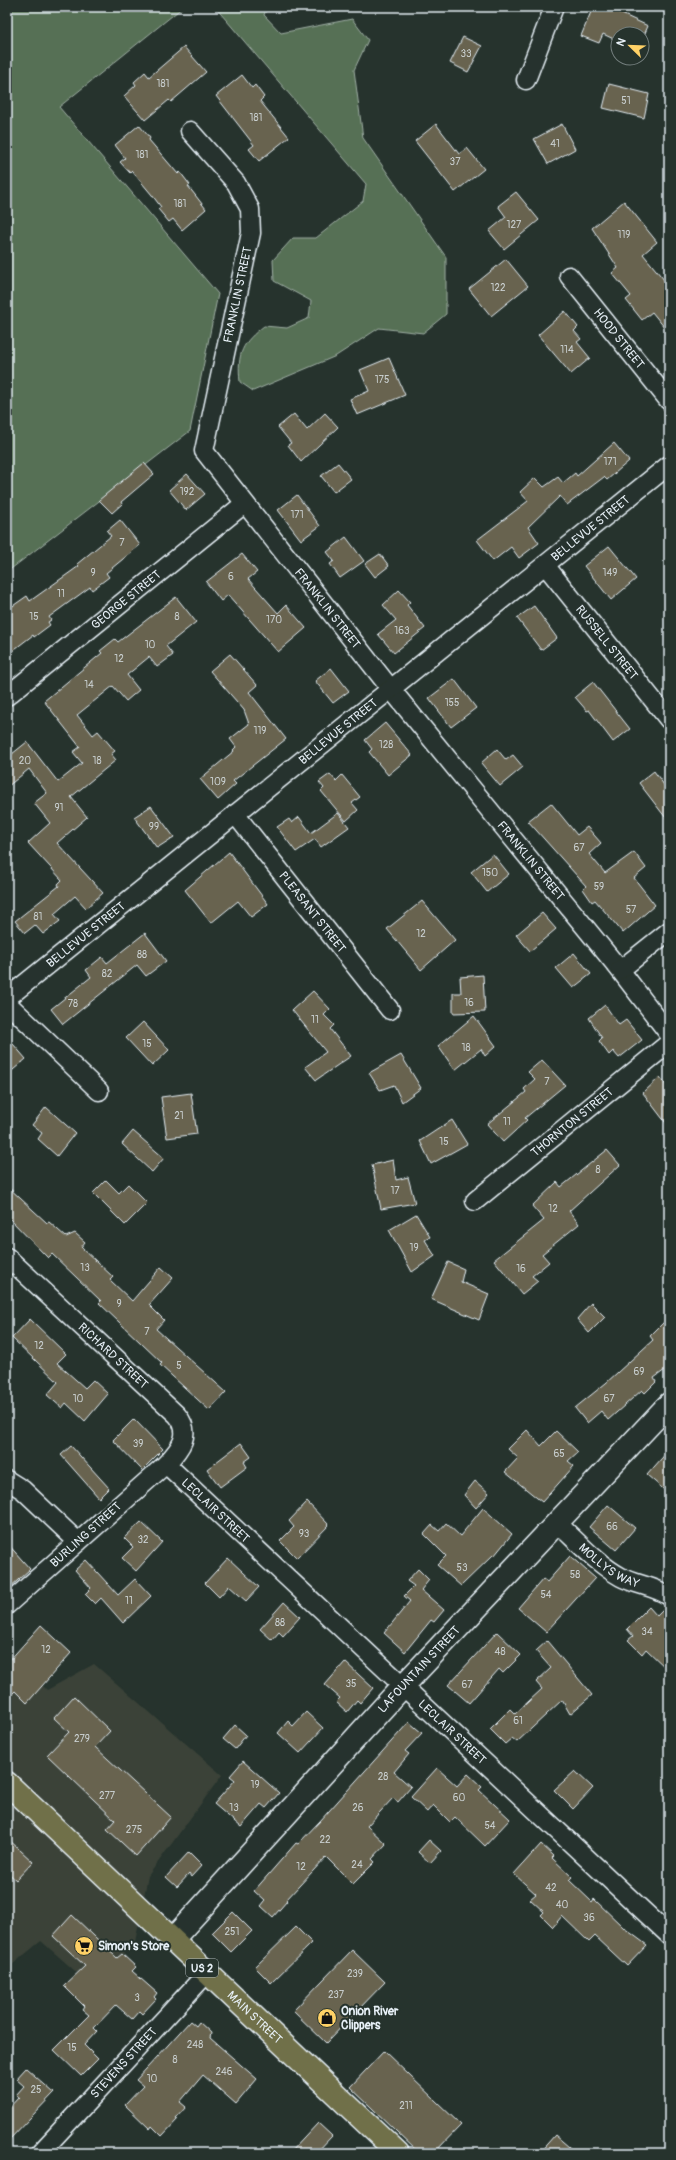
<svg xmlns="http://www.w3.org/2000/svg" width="676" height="2160" font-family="Pangolin,sans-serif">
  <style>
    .built { fill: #3a4238 }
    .green { fill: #577055; stroke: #a0b0a6 }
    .building { fill: #676450; stroke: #e8f1f8 }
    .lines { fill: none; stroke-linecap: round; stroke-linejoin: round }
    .minor-casing { stroke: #e8f1f8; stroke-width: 21 }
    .tertiary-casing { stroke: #e8f1f8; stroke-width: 25 }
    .primary-casing { stroke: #e8f1f8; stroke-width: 25 }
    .minor { stroke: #26332d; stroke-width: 18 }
    .tertiary { stroke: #26332d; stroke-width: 22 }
    .primary { stroke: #70704a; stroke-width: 22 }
    .labels { text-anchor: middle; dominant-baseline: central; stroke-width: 4; stroke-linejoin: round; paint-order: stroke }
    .number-label { font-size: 10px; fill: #c8cece }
    .shield { fill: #26332d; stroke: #aeb8bb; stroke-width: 1 }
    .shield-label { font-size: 11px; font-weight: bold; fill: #e8f1f8 }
    .street-label { font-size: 12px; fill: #e8f1f8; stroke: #26332d }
    .poi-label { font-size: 12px; font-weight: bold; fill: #e8f1f8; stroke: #26332d; text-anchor: start }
  </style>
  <rect width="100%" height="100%" fill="#26332d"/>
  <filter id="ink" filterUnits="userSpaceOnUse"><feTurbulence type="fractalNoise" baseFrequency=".025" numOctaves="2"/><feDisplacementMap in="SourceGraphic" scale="8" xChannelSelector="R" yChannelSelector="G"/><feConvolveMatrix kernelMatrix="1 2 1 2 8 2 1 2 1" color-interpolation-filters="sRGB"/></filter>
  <g filter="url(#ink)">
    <!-- built -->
    <path class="built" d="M7,1650L47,1690L94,1664L222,1775L148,1876L135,1942L92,1986L41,1941L7,1969Z"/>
    <!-- green -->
    <path class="green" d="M7,7H183L59,107L218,294L190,431L7,572Z
      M215,7H267L264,15L281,33L352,19L368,40L354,70L363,138L446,257V314L423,333L379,328L336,356L253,391L240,382C237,353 242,343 264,326L287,328L309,318L311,301L274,281L273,260L293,238H316L363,201L366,184Z"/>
    <!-- building -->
    <path class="building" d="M593,7H614L613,10L648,26L642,40V34H618V41L603,34L599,43L581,36Z
      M463,37L482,46L468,72L450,63Z
      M184,47L206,72L171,102L169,100L145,120L124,96L136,85L134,82L145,72L149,77Z
      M242,75L252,88L255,85L264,97L260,101L289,137L259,161L249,149L254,145L216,96Z
      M609,84L649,94L644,118L603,108Z
      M436,124L459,154L467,148L484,169L455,192L415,141Z
      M562,124L575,149L548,164L534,139Z
      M139,125L150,138L149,140L178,174L180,172L190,185L188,186L206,209L182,230L173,219L169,222L158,209L161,207L152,195L132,171L130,173L120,162L125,158L115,145Z
      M516,192L539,220L504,249L489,231L506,217L498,206Z
      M624,201L657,242L643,254L669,286V333L652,312L642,320L626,300L631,296L612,273L618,268L592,228Z
      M506,259L528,286L491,316L469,289Z
      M565,311L578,327L574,331L581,339L577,342L590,358L571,374L538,335Z
      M389,358L405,395L357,415L350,399L369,391L360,370Z
      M325,413L338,427L301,462L288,445L291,443L278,427L294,414L307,430Z
      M614,443L629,461L607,480L604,477L567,505L560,496L528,527L539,543L519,558L511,547L493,561L477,540L528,501L520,492L535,478L544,487L558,477L563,483L575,473L577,476Z
      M144,463L154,474L121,502L122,504L112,513L99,500Z
      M338,463L351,479L334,492L321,476Z
      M187,474L205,494L186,510L169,490Z
      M297,495L320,526L301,540L278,510Z
      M120,520L140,545L106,573L109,577L92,590L90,587L49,617L51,620L48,622L50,625L34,637L33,635L7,655V610L27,596L30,601L79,566L77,564L111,536L107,531Z
      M346,537L364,561L340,578L330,564L334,561L327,552Z
      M609,546L636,579L611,600L584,566Z
      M242,554L257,572L248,579L278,613L286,605L306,628L278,652L228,595L221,601L206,582Z
      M380,554L389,566L375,577L365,564Z
      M399,590L410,602L407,605L425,628L394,653L378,634L396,620L383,605Z
      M176,597L196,622L166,646L173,655L157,667L149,657L127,675L139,690L126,701L113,686L77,715L93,735L98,731L115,751L111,754L116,760L71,797L87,817L57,843L103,893L86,908L75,896L54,914L60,921L43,934L35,925L25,933L15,921L59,886L58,884L62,880L28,843L50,823L34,803L47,793L29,769L7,787V758L27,742L58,782L82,763L73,752L80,747L44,701L102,653L100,651L115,639L118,642Z
      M534,606L557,638L541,650L517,618Z
      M230,654L257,685L249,692L286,739L233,781L236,784L218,800L200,779L234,751L233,750L236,747L230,739L249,724L244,710L210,671Z
      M331,668L349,691L333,703L315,681Z
      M454,679L476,708L451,727L429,698Z
      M593,682L630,729L613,742L589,710L587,711L575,697Z
      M385,723L412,755L388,775L369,752L372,749L365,740Z
      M497,749L506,760L513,755L523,767L500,786L481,763Z
      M654,771L669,792V822L639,783Z
      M330,774L336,781L342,775L360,797L352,803L358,810L346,821L321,791L324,788L319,782Z
      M551,803L577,835L587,827L601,843L589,854L605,873L634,852L646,868L634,878L655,905L623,933L595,900L592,902L583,889L586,886L528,821Z
      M151,806L174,837L157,848L134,817Z
      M338,813L349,827L321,847L315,839L296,852L277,827L289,819L292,823L299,817L311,833Z
      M229,852L268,904L251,917L238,901L211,923L185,890Z
      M493,854L509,874L487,892L471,872Z
      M422,901L455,940L421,970L387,929Z
      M542,913L556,929L530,951L516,935Z
      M145,933L166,961L146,976L137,965L63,1024L51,1009L91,977L86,970L102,957L107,963Z
      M574,953L591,974L573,988L556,968Z
      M483,975L485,1012L453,1013V993H461L460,977Z
      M313,991L330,1009L324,1015L334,1025L330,1029L351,1056L316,1080L305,1067L326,1052L292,1010Z
      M605,1005L619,1025L626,1020L642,1040L619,1058L613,1051L609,1055L599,1041L602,1038L589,1018Z
      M474,1016L496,1046L485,1056L481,1049L455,1070L438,1046Z
      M143,1022L169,1050L152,1066L126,1038Z
      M7,1037L26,1059L7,1075Z
      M401,1055L421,1088L402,1102L394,1085L380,1090L369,1073Z
      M542,1060L565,1085L525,1118L527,1120L503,1142L487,1124L526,1092L524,1089L535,1079L528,1072Z
      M660,1077L669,1089V1127L643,1093Z
      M191,1093L197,1134L167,1138L161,1097Z
      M46,1107L75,1133L57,1156L38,1139L42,1133L32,1125Z
      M452,1120L467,1144L431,1164L420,1141Z
      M133,1131L164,1158L152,1172L122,1144Z
      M607,1150L620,1165L569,1211L579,1224L542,1254L549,1262L532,1276L538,1281L522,1294L494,1260L544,1220L532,1206L557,1182L561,1187Z
      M393,1160L396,1180L408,1177L415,1203L381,1209L372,1165Z
      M106,1180L119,1193L128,1184L147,1203L125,1225L93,1193Z
      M7,1186L47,1223L49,1222L66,1237L75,1233L85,1242L81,1247L113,1277L110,1280L132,1301L161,1267L173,1278L149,1305L164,1320L156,1329L226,1392L209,1410L160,1365L162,1363L99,1303L101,1301L52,1254L48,1258L7,1216Z
      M416,1214L430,1237L425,1240L435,1256L412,1272L389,1230Z
      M448,1262L464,1269L461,1282L489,1294L479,1320L431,1299Z
      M591,1303L605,1317L589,1333L577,1319Z
      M669,1317V1367L654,1378L656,1382L645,1393L642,1390L608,1420L601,1411L587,1423L575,1408L606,1383L653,1340L650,1336Z
      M30,1319L66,1354L57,1363L85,1388L93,1380L108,1394L85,1421L66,1403L62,1408L47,1395L58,1382L12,1338Z
      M134,1419L163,1449L142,1470L113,1440Z
      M527,1430L541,1446L556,1431L578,1452L568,1461L574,1466L542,1502L505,1472L518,1458L508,1449Z
      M241,1443L251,1457L244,1462L247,1467L220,1487L207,1469Z
      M71,1446L109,1488L99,1498L61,1455Z
      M669,1450V1494L647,1475Z
      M475,1481L489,1493L476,1508L464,1495Z
      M307,1502L329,1525L297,1558L280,1541L294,1527L289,1521Z
      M608,1505L635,1528L616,1550L589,1527Z
      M483,1508L512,1534L494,1556L493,1555L461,1586L437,1565L446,1556L424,1534L432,1525L439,1531L446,1523L460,1536Z
      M141,1522L162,1542L136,1571L122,1558L133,1547L124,1538Z
      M7,1543L30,1569L7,1590Z
      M570,1556L595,1578L546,1632L518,1608L543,1579L547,1582Z
      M228,1558L259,1587L246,1601L229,1586L219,1597L205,1583Z
      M86,1560L118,1595L135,1579L151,1596L123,1623L101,1598L95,1604L85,1594L91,1588L75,1570Z
      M418,1569L429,1580L421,1590L444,1610L434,1622L431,1620L405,1652L384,1633L410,1601L404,1596L414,1586L407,1581Z
      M284,1602L300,1617L283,1636L279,1632L272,1640L260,1629Z
      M667,1606H669V1671L646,1649L642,1654L628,1640L633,1636L627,1629L649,1607L657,1616Z
      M41,1625L71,1653L27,1703L15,1691L7,1699V1663Z
      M497,1632L521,1655L503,1673L499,1669L469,1703L448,1685Z
      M547,1641L592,1695L570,1714L562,1700L517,1742L512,1738L505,1744L490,1729L510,1709L515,1714L542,1689L536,1682L551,1668L536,1651Z
      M345,1662L373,1688L360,1703L357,1700L347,1712L336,1702L340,1698L325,1685Z
      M74,1696L110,1731L95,1747L171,1817L136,1856L107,1829L115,1820L47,1755L69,1732L54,1718Z
      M306,1712L323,1728L300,1753L278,1733L288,1721L293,1726Z
      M409,1722L422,1733L405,1751L409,1754L394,1772L411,1787L398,1802L393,1798L367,1826L386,1844L372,1859L375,1862L353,1884L326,1857L286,1900L287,1901L273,1917L261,1906L265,1901L254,1891L296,1843L298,1844L320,1821Z
      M235,1725L246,1735L235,1749L223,1739Z
      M243,1761L279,1793L266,1808L261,1804L241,1827L214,1804L235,1780L230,1776Z
      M437,1768L457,1786L468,1774L482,1787L479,1790L510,1819L485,1846L455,1817L450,1822L433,1805L427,1812L411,1797Z
      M575,1771L593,1788L573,1809L554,1790Z
      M7,1838L33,1862L16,1880L7,1872Z
      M429,1840L441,1851L430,1863L418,1852Z
      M541,1844L554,1856L552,1858L572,1877L569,1880L592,1902L594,1899L624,1928L647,1945L627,1966L595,1936L589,1942L562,1916L553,1927L541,1915L544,1912L530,1899L536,1894L514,1874Z
      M189,1852L202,1865L191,1877L189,1874L177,1887L166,1877Z
      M233,1912L252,1931L231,1952L212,1933Z
      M72,1915L117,1958L122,1954L136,1967L132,1971L157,1993L154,1997L156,1999L142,2014L139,2011L132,2019L116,2005L94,2028L97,2031L84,2045L98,2059L81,2076L54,2050L89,2015L83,2010L85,2007L64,1986L85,1966L53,1936Z
      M296,1927L312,1943L271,1983L255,1967Z
      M352,1950L385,1982L326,2043L293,2011Z
      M190,2021L196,2026L199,2022L211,2033L210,2038L257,2079L236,2104L203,2075L180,2102L186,2107L176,2118L178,2119L162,2136L152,2126L150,2129L125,2105L143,2086L136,2080Z
      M384,2051L461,2125L434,2153H419L350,2087Z
      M26,2068L54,2093L7,2142V2110L19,2097L16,2095L24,2086L16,2079Z
      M318,2123L332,2136L316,2153H290Z
      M555,2135L576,2153H539Z"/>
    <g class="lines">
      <defs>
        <g id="minor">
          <path d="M526,80L554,7"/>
          <path id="s1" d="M190,131L236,183L250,209L251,233L204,451L390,688L620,970L669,1034"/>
          <path id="s2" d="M569,276L669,401"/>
          <path id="s3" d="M545,565L669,720"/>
          <path id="s4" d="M7,696L244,504"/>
          <path id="s5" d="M235,814L390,1010"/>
          <path d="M620,970L669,931"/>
          <path id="s6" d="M7,998L669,465"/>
          <path d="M7,1003L99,1091"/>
          <path id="s7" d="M475,1201L669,1043"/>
          <path id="s8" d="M7,1257L177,1415C193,1434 180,1449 166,1464L7,1605"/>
          <path id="s9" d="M166,1464L669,1935"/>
          <path d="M7,1480L23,1490L78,1542"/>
          <path id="s10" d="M557,1523C577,1541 597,1564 621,1577C636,1585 654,1586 669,1596"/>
          <path id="s11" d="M40,2153L207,1973"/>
        </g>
        <g id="tertiary">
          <path id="s12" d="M173,1939L402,1687L669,1404"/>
        </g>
        <g id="primary">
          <path id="s13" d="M7,1783L398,2153"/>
        </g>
      </defs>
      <!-- minor casing -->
      <use href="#minor" class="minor-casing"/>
      <!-- tertiary casing -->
      <use href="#tertiary" class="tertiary-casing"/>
      <!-- primary casing -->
      <use href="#primary" class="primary-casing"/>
      <!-- minor -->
      <use href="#minor" class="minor"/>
      <!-- tertiary -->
      <use href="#tertiary" class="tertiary"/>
      <!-- primary -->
      <use href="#primary" class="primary"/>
    </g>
  </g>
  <!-- icons -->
  <defs>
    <symbol id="supermarket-disc" viewBox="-11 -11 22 22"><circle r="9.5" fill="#ffd166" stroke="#26332d"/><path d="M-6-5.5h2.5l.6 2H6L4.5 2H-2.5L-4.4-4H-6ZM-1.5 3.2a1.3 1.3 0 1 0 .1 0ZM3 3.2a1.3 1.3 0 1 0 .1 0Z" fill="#111"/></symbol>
    <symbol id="shop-disc" viewBox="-11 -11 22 22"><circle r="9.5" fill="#ffd166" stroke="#26332d"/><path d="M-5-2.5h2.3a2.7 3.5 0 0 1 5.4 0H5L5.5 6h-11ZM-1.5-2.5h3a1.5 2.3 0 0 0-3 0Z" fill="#111"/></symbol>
  </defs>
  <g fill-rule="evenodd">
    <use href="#supermarket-disc" x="73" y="1935" width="22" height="22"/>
    <use href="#shop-disc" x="316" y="2007" width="22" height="22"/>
  </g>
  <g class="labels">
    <!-- number labels -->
    <g class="number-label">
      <text x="466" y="54">33</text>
      <text x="163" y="84">181</text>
      <text x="626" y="101">51</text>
      <text x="256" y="118">181</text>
      <text x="555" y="144">41</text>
      <text x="142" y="155">181</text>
      <text x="455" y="162">37</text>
      <text x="180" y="204">181</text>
      <text x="514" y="225">127</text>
      <text x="624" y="235">119</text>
      <text x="498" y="288">122</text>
      <text x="567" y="350">114</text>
      <text x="382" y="380">175</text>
      <text x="610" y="462">171</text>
      <text x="187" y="492">192</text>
      <text x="297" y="515">171</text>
      <text x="122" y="543">7</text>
      <text x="93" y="573">9</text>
      <text x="610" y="573">149</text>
      <text x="231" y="577">6</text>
      <text x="61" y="594">11</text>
      <text x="34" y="617">15</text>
      <text x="177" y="617">8</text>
      <text x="274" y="620">170</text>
      <text x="402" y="631">163</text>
      <text x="150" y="645">10</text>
      <text x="119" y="659">12</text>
      <text x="89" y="685">14</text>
      <text x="452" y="703">155</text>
      <text x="260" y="731">119</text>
      <text x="386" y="745">128</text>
      <text x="25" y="761">20</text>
      <text x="97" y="761">18</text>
      <text x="218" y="782">109</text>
      <text x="59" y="808">91</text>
      <text x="154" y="827">99</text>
      <text x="579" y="848">67</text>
      <text x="490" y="873">150</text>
      <text x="599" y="887">59</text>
      <text x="631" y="910">57</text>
      <text x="38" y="917">81</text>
      <text x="421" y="934">12</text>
      <text x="142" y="955">88</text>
      <text x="107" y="974">82</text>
      <text x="469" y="1003">16</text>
      <text x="73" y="1004">78</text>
      <text x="315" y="1020">11</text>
      <text x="147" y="1044">15</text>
      <text x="466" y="1048">18</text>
      <text x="547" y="1082">7</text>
      <text x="179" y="1116">21</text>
      <text x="507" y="1122">11</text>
      <text x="444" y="1142">15</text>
      <text x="598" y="1170">8</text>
      <text x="395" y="1191">17</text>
      <text x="553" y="1209">12</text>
      <text x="414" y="1248">19</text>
      <text x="85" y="1268">13</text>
      <text x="521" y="1269">16</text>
      <text x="119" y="1304">9</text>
      <text x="147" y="1332">7</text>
      <text x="39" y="1346">12</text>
      <text x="179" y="1366">5</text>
      <text x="639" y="1372">69</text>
      <text x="78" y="1399">10</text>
      <text x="609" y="1399">67</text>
      <text x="138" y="1444">39</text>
      <text x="559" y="1454">65</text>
      <text x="612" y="1527">66</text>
      <text x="304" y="1534">93</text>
      <text x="143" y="1540">32</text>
      <text x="462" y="1568">53</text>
      <text x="575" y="1575">58</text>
      <text x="546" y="1595">54</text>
      <text x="129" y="1601">11</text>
      <text x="280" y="1623">88</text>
      <text x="647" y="1632">34</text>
      <text x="46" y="1650">12</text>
      <text x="500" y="1652">48</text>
      <text x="351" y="1684">35</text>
      <text x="467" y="1685">67</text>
      <text x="518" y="1721">61</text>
      <text x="82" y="1739">279</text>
      <text x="383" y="1777">28</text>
      <text x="255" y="1785">19</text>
      <text x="107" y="1796">277</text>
      <text x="459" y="1798">60</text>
      <text x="234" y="1808">13</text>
      <text x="358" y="1808">26</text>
      <text x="490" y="1826">54</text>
      <text x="134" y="1830">275</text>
      <text x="325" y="1840">22</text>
      <text x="357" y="1865">24</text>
      <text x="301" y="1867">12</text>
      <text x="551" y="1888">42</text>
      <text x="562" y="1905">40</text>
      <text x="589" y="1918">36</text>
      <text x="232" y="1932">251</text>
      <text x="355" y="1974">239</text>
      <text x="336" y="1995">237</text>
      <text x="137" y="1998">3</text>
      <text x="195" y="2045">248</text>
      <text x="72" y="2048">15</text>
      <text x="175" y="2060">8</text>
      <text x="224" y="2072">246</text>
      <text x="152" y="2079">10</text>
      <text x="36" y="2090">25</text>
      <text x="406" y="2106">211</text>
    </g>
    <!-- shield labels -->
    <rect class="shield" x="186" y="1959" width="32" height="18" rx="3"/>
    <g class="shield-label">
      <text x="202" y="1968">US 2</text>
    </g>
    <!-- street labels -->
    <g class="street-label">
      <text transform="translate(238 295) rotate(-78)">FRANKLIN STREET</text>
      <text stroke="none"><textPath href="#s2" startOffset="80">HOOD STREET</textPath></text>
      <text stroke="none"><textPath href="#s6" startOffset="749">BELLEVUE STREET</textPath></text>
      <text stroke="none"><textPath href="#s4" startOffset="153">GEORGE STREET</textPath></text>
      <text stroke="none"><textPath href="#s1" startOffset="546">FRANKLIN STREET</textPath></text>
      <text stroke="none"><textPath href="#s3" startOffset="99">RUSSELL STREET</textPath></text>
      <text stroke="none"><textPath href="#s6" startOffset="425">BELLEVUE STREET</textPath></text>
      <text stroke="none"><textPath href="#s1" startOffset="870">FRANKLIN STREET</textPath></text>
      <text stroke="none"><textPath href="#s5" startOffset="125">PLEASANT STREET</textPath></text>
      <text stroke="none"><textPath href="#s6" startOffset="101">BELLEVUE STREET</textPath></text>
      <text stroke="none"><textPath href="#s7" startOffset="125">THORNTON STREET</textPath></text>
      <text stroke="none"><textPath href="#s8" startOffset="145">RICHARD STREET</textPath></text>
      <text stroke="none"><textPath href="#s9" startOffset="68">LECLAIR STREET</textPath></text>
      <text transform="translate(86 1535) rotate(-42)">BURLING STREET</text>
      <text stroke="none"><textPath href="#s10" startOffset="68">MOLLYS WAY</textPath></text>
      <text stroke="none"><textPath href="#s12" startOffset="365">LAFOUNTAIN STREET</textPath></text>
      <text stroke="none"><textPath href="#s9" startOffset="392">LECLAIR STREET</textPath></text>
      <text stroke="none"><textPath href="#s13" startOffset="341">MAIN STREET</textPath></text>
      <text stroke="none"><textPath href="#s11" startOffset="123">STEVENS STREET</textPath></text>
    </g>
    <!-- poi labels -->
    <g class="poi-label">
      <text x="98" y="1946">Simon's Store</text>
      <text x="341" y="2011">Onion River<tspan x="341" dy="14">Clippers</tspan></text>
    </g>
  </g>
  <!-- margin -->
  <rect width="676" height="2160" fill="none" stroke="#26332d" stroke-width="24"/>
  <rect x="12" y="12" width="652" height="2136" fill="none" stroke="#e8f1f8" stroke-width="1.5" filter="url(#ink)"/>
  <!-- north arrow -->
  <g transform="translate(630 46) rotate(293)"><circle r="19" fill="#26332d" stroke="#747f7e"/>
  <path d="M0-3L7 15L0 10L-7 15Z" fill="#ffd166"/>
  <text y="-6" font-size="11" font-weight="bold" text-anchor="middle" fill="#e8f1f8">N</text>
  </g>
</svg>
